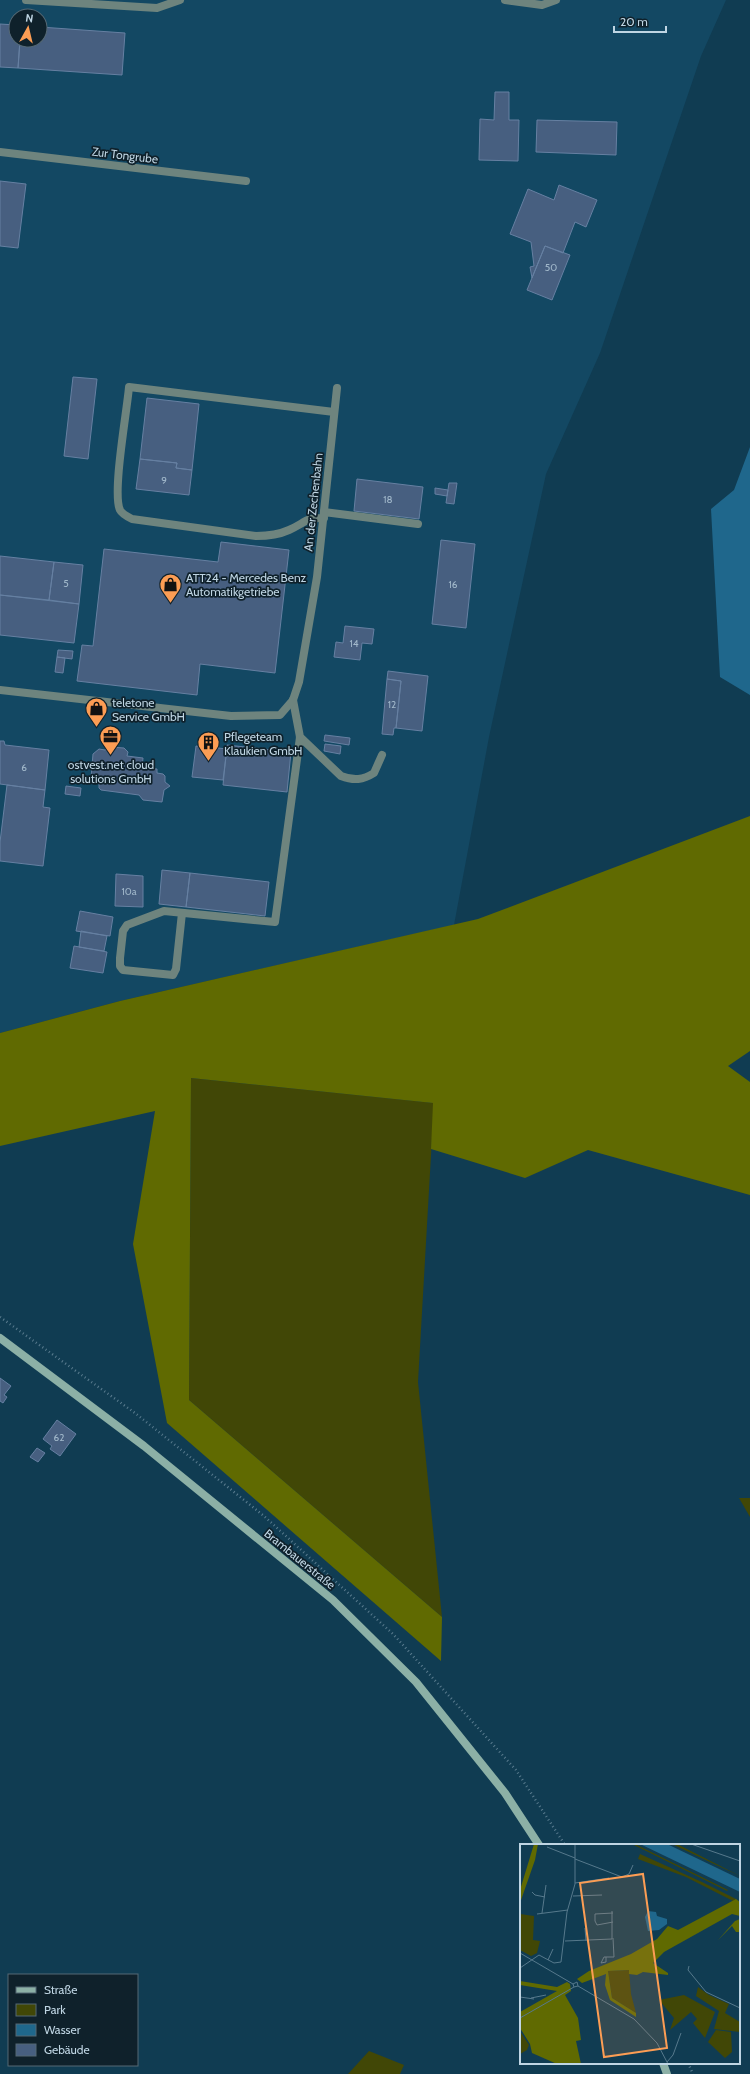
<svg xmlns="http://www.w3.org/2000/svg" width="750" height="2074" font-family="Cabin,sans-serif">
  <style>
    .built { fill: #134863; fill-rule: evenodd }
    .green { fill: #414706 }
    .forest { fill: #606a01 }
    .water { fill: #1f678c }
    .building { fill: #475f80; stroke: #6680a2 }
    .lines { fill: none; stroke-linecap: round; stroke-linejoin: round }
    .path { stroke: #5a7c8f; stroke-width: 2.5; stroke-dasharray: 1 3; stroke-linecap: butt }
    .service { stroke: #6e847e; stroke-width: 8 }
    .minor { stroke: #6e847e; stroke-width: 8 }
    .secondary { stroke: #8cb0a6; stroke-width: 8 }
    .labels { text-anchor: middle; dominant-baseline: central; stroke-width: 3.5; stroke-linejoin: round; paint-order: stroke }
    .number-label { font-size: 10px; fill: #a1b8ca }
    .street-label { font-size: 12px; fill: #bfd5e3; stroke: #0f212b }
    .poi-label { font-size: 12px; fill: #bfd5e3; stroke: #0f212b; text-anchor: start }
    .inset-road { fill: none; stroke: #56798c; stroke-width: 1 }
    .view { fill: #fc9d54; fill-opacity: 0.15; stroke: #fc9d54; stroke-width: 2 }
    .inset-edge { fill: none; stroke: #bfd5e3; stroke-width: 2 }
  </style>
  <rect width="100%" height="100%" fill="#103c52"/>
  <!-- built -->
  <path class="built" d="M0,0H726L701,56L600,353L546,474L489,737L454,925L120,1001L0,1033ZM16,16H40V40H16Z"/>
  <!-- green -->
  <path class="green" d="M191,1078L434,1103L418,1382L442,1617L189,1400Z
    M739,1498H750V1517Z
    M369,2051L404,2065L400,2074H348Z"/>
  <!-- forest -->
  <path class="forest" d="M750,816V1051L728,1066L750,1082V1195L588,1150L525,1178L431,1149L433,1103L191,1078L189,1400L442,1617L441,1661L167,1423L133,1244L155,1111L0,1146V1033L120,1001L478,919Z"/>
  <!-- water -->
  <path class="water" d="M750,447V695L720,677L711,509L734,490Z"/>
  <!-- building -->
  <path class="building" d="M0,24L16,25V40H20L18,68L0,67Z
    M40,27L125,33L122,75L18,68L20,40H40Z
    M495,92H509V120H519L518,161L479,160L480,119L494,120Z
    M537,120L617,122L616,155L536,152Z
    M0,181L26,184L18,248L0,246Z
    M559,185L597,200L586,227L575,222L563,253L545,246L532,278L530,267L534,266L531,242L510,234L528,189L554,200Z
    M545,246L570,255L552,300L527,290Z
    M73,377L97,379L88,459L64,456Z
    M147,398L199,404L192,470L176,468L177,463L140,459Z
    M140,459L177,463L176,468L192,470L189,495L136,489Z
    M357,479L423,487L419,519L354,511Z
    M449,483H457L454,504L446,503Z
    M435,488L448,490L447,496L435,494Z
    M441,540L475,544L466,628L432,624Z
    M221,542L289,550L275,673L200,664L197,695L77,681L82,645L93,646L104,549L218,562Z
    M0,556L54,562L49,600L0,595Z
    M54,562L83,565L79,604L49,600Z
    M0,595L79,604L74,643L0,635Z
    M345,626L374,629L372,644L362,643L360,660L334,657L336,642L343,643Z
    M58,650L73,651L72,659L57,657Z
    M57,657L65,658L63,673L55,672Z
    M388,671L428,676L422,731L396,728L401,681L387,679Z
    M387,679L401,681L396,728H394L393,735L382,734Z
    M325,735L350,738L349,745L324,741Z
    M206,737L218,738V748L227,749L223,780L192,777L196,746L205,747Z
    M0,741H4L5,745L49,750L45,790L0,784Z
    M325,744L341,746L340,754L324,751Z
    M227,745L291,752L287,792L223,785Z
    M110,747L124,748L128,752L127,756L143,758L142,768L157,769V773L163,774L165,776V782L170,786L164,790L162,802L143,800L139,795L101,790L99,788V782L93,781L91,778L93,754L99,749L105,750Z
    M7,785L45,790L43,807L50,808L43,866L0,861V842Z
    M66,786L81,788L80,796L65,794Z
    M162,870L190,873L186,907L159,904Z
    M190,873L269,882L265,916L186,907Z
    M116,874L143,876V907L115,906Z
    M80,911L113,917L110,936L76,931Z
    M81,931L107,936L104,951L79,947Z
    M74,946L107,952L103,973L70,968Z
    M0,1378L11,1386L4,1395L7,1397L3,1403L0,1401Z
    M57,1420L76,1434L60,1456L50,1449L52,1446L43,1439Z
    M37,1448L45,1453L38,1462L30,1457Z"/>
  <g class="lines">
    <!-- path -->
    <path class="path" d="M0,1317L135,1413L264,1516L393,1634L516,1770L565,1845
      M688,2063L693,2074"/>
    <!-- service -->
    <path class="service" d="M26,0L157,8L180,0
      M505,0L542,5L556,0
      M0,152L246,181
      M324,512L418,524
      M324,518C306,517 305,523 289,530C278,535 268,536 256,536L132,519C128,517 122,514 120,510C112,493 127,411 129,387L334,412
      M300,737L341,776C354,781 363,780 374,773L382,755
      M182,913L176,969L173,975L123,970L120,966V958L123,931L127,925L164,911L275,922L300,737L293,700"/>
    <!-- minor -->
    <path class="minor" d="M0,690L231,716L280,715L293,700L299,682L317,577L337,388"/>
    <!-- secondary -->
    <path class="secondary" d="M0,1338L144,1446L333,1600L416,1682L505,1793L539,1845
      M663,2063L667,2074"/>
  </g>
  <!-- icons -->
  <defs>
    <symbol id="shop-pin" viewBox="-11 -11 22 30"><path d="M0 17L-7.5 6A9.5 9.5 0 1 1 7.5 6Z" fill="#fc9d54" stroke="#0f212b"/><path d="M-5-2.5h2.3a2.7 3.5 0 0 1 5.4 0H5L5.5 6h-11ZM-1.5-2.5h3a1.5 2.3 0 0 0-3 0Z" fill="#111"/></symbol>
    <symbol id="office-pin" viewBox="-11 -11 22 30"><path d="M0 17L-7.5 6A9.5 9.5 0 1 1 7.5 6Z" fill="#fc9d54" stroke="#0f212b"/><path d="M-6-3h4V-5.5h4V-3h4V5H-6ZM-1-4.5V-3h2v-1.5ZM-6 0V1H6V0Z" fill="#111"/></symbol>
    <symbol id="building-pin" viewBox="-11 -11 22 30"><path d="M0 17L-7.5 6A9.5 9.5 0 1 1 7.5 6Z" fill="#fc9d54" stroke="#0f212b"/><path d="M-4-6H4V6H1V3H-1V6H-4ZM-2.5-4.3h1.7v1.8h-1.7ZM.8-4.3h1.7v1.8H.8ZM-2.5-1h1.7V.8h-1.7ZM.8-1h1.7V.8H.8Z" fill="#111"/></symbol>
  </defs>
  <g fill-rule="evenodd">
    <use href="#shop-pin" x="158" y="572" width="25" height="34"/>
    <use href="#shop-pin" x="84" y="696" width="25" height="34"/>
    <use href="#office-pin" x="98" y="724" width="25" height="34"/>
    <use href="#building-pin" x="196" y="730" width="25" height="34"/>
  </g>
  <g class="labels">
    <!-- number labels -->
    <g class="number-label">
      <text x="551" y="267">50</text>
      <text x="164" y="480">9</text>
      <text x="388" y="499">18</text>
      <text x="66" y="583">5</text>
      <text x="453" y="584">16</text>
      <text x="354" y="643">14</text>
      <text x="392" y="704">12</text>
      <text x="24" y="767">6</text>
      <text x="129" y="891">10a</text>
      <text x="59" y="1437">62</text>
    </g>
    <!-- street labels -->
    <g class="street-label">
      <text transform="translate(125 155) rotate(7)">Zur Tongrube</text>
      <text transform="translate(313 502) rotate(-84)">An der Zechenbahn</text>
      <text transform="translate(300 1559) rotate(39)">Brambauerstraße</text>
    </g>
    <!-- poi labels -->
    <g class="poi-label">
      <text x="186" y="577">ATT24 - Mercedes Benz<tspan x="186" dy="14">Automatikgetriebe</tspan></text>
      <text x="112" y="702">teletone<tspan x="112" dy="14">Service GmbH</tspan></text>
      <text x="224" y="736">Pflegeteam<tspan x="224" dy="14">Klaukien GmbH</tspan></text>
      <text x="111" y="764" text-anchor="middle">ostvest.net cloud<tspan x="111" dy="14">solutions GmbH</tspan></text>
    </g>
  </g>
  <!-- overview -->
  <g transform="translate(520 1844)">
    <rect width="220" height="220" fill="#103c52"/>
    <path d="M112,0H115L208,46L207,47ZM152,0H157L220,32L194,20ZM120,10L182,38L216,55L213,57L166,33L118,15ZM0,70L14,72L13,96L20,97L17,109L11,112L0,106ZM109,126L111,150L116,169L92,154L88,127ZM178,143L189,151L209,160L205,169L220,178V188L194,185L199,167L176,152ZM164,151L195,168L185,194L173,179L177,175L171,168L150,186L154,174L139,156ZM196,186L211,188L212,208L205,214L188,198ZM0,187L9,201L7,206L0,210Z" fill="#414706"/>
    <path d="M14,0H18L15,16L0,59V46ZM216,55L220,58V72L212,70L144,108L133,119L148,129V131L123,128L117,131L109,130V126L88,127L92,154L116,169V173L90,156L85,141L86,130L62,139L57,135L69,127L111,110L137,95L148,82L158,86ZM220,75V88H216L212,82L198,96L215,77ZM0,137L37,143L47,138L50,140L51,147L45,151L58,174L61,196L56,197L61,220H37L12,209L10,200L0,184V168L37,147L0,141Z" fill="#606a01"/>
    <path d="M120,0H147L220,35V48ZM128,67L136,68L137,72L147,75V80L139,86L128,87L125,73Z" fill="#1f678c"/>
    <path class="inset-road" d="M171,0L220,17M27,3L55,14M55,15L102,33L109,30L113,21M55,39L89,34M12,48L15,51L25,53M53,52L82,51M22,69L26,41M93,69L75,70V77L77,81L93,78M17,70L48,66M65,84L66,97M45,97L92,95V67M0,109L53,140L54,143L58,142M86,113V118L81,119L84,113H94L93,94M28,116L33,105M169,122L168,126L186,148L220,164M0,124L19,111L34,119L41,118L47,68L55,40V0M53,140L57,138L58,142L114,175L137,199L148,220M0,153L14,155M11,154L26,151M0,174L54,143M147,218L153,211L161,189"/>
    <path class="view" d="M123,30L147,204L84,213L60,39Z"/>
    <rect width="220" height="220" class="inset-edge"/>
  </g>
  <!-- legend -->
  <rect x="8" y="1974" width="130" height="92" fill="#0f212b" stroke="#556975"/>
  <rect x="16" y="1987" width="20" height="6" fill="#8cb0a6" stroke="#556975"/>
  <text x="44" y="1994" font-size="12" fill="#bfd5e3">Straße</text>
  <rect x="16" y="2004" width="20" height="12" fill="#414706" stroke="#556975"/>
  <text x="44" y="2014" font-size="12" fill="#bfd5e3">Park</text>
  <rect x="16" y="2024" width="20" height="12" fill="#1f678c" stroke="#556975"/>
  <text x="44" y="2034" font-size="12" fill="#bfd5e3">Wasser</text>
  <rect x="16" y="2044" width="20" height="12" fill="#475f80" stroke="#556975"/>
  <text x="44" y="2054" font-size="12" fill="#bfd5e3">Gebäude</text>
  <!-- north arrow -->
  <g transform="translate(28 28) rotate(8)"><circle r="19" fill="#0f212b" stroke="#556975"/>
  <path d="M0-3L7 15L0 10L-7 15Z" fill="#fc9d54"/>
  <text y="-6" font-size="11" font-weight="bold" text-anchor="middle" fill="#bfd5e3">N</text>
  </g>
  <!-- scale -->
  <path d="M614 26v6h52v-6" fill="none" stroke="#bfd5e3" stroke-width="2"/>
  <text x="620" y="26" font-size="12" fill="#bfd5e3" stroke="#0f212b" stroke-width="3" paint-order="stroke">20 m</text>
</svg>
